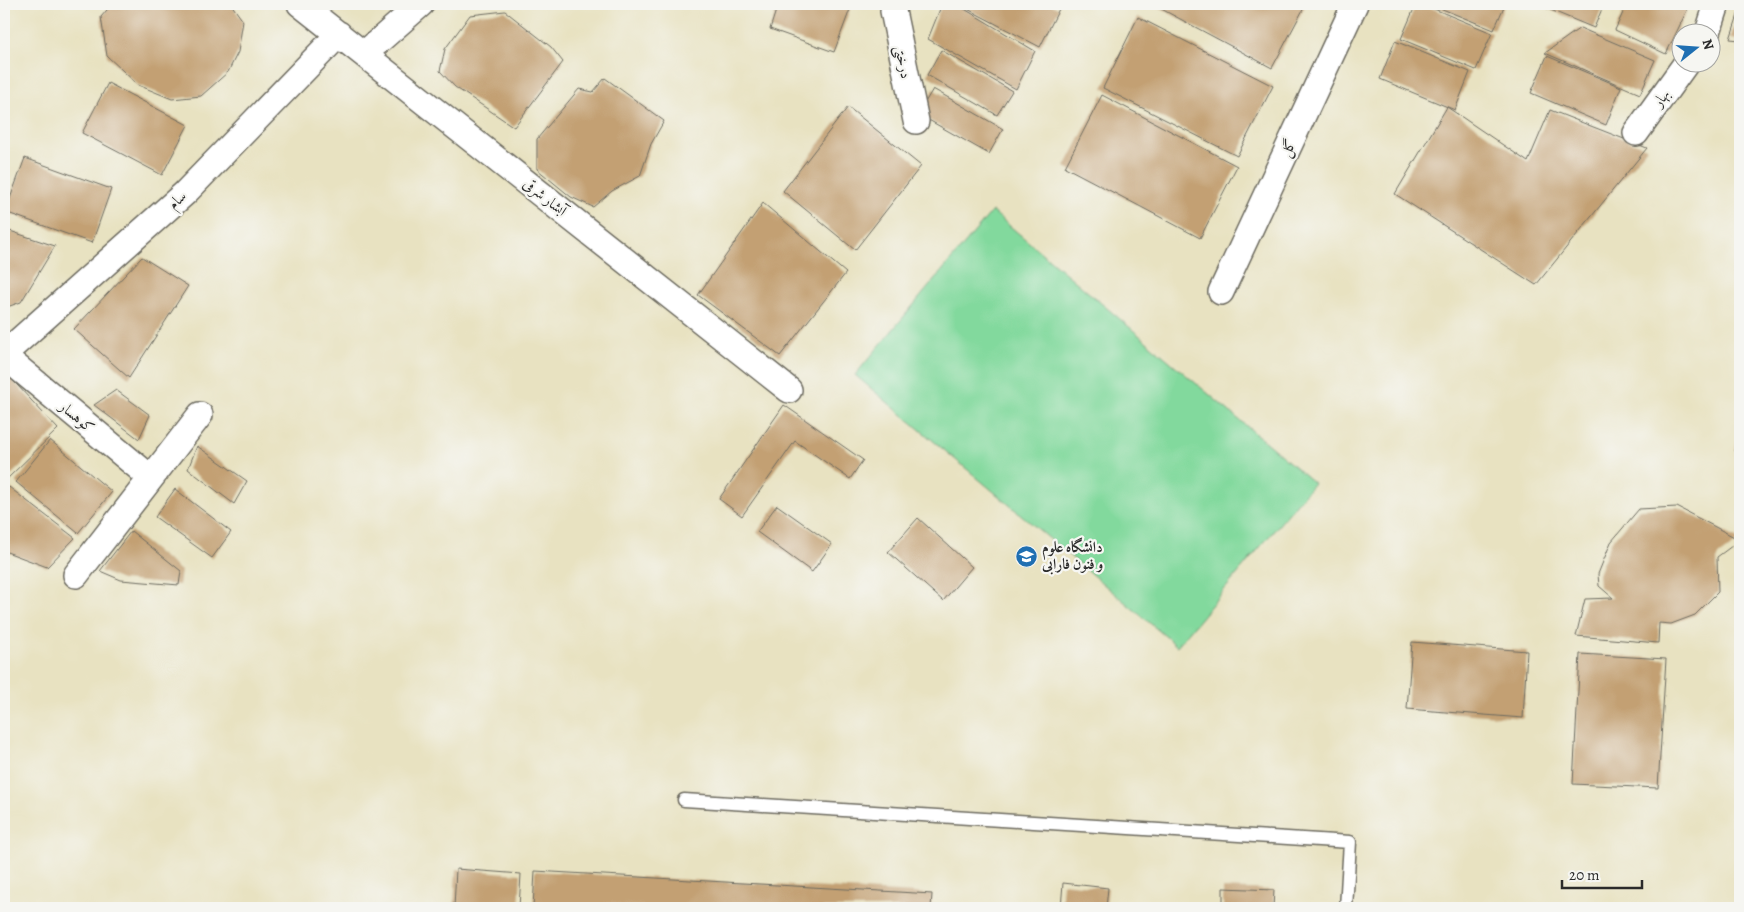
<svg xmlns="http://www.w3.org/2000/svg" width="1744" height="912" font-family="Alegreya,Amiri,serif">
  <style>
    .green { fill: #82d99d; stroke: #568264 }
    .building { fill: #c3a073 }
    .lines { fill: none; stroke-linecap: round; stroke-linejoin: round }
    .lane-casing { stroke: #6d6b60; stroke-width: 15 }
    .street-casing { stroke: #6d6b60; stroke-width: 28 }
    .lane { stroke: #fff; stroke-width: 12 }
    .street { stroke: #fff; stroke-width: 25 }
    .labels { text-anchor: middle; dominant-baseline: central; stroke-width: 4.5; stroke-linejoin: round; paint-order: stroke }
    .street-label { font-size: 15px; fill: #2b2b2b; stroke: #f6f6f2 }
    .poi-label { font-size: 15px; font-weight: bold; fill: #2b2b2b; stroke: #f6f6f2; text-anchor: start }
  </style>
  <rect width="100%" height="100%" fill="#f6f6f2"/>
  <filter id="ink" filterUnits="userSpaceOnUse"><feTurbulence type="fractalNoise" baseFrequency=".02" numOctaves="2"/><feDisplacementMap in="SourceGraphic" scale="10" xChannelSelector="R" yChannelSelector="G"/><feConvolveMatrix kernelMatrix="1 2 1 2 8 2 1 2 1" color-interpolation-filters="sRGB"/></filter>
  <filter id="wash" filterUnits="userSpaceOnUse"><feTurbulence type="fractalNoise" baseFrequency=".0096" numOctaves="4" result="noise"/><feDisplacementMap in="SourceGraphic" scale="20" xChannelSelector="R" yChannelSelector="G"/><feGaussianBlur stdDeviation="1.12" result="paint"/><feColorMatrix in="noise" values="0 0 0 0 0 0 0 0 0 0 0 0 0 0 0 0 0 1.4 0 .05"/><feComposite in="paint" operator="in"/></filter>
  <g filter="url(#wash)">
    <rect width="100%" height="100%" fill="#e8e2c1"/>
    <!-- green -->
    <path class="green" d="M992,211L1314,483L1177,646L855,375Z"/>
    <g id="blocks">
      <!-- building -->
      <path class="building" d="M112,4H231L243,21L238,52L228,72L201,96L172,99L138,85L107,56L101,17Z
        M323,4H347L329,10Z
        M778,4H852L834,52L770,29Z
        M942,4H956L1035,51L1016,89L928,39Z
        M958,4H1051L1059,9L1040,47Z
        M1152,4H1306L1272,68Z
        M1416,4H1422L1492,33L1476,70L1401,39Z
        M1430,4H1505L1494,30Z
        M1536,4H1604L1594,28Z
        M1627,4H1690L1666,54L1615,30Z
        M1740,9V40L1730,39Z
        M505,11L551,47L563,62L514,127L455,87L440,71L445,49L470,15Z
        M1138,17L1273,86L1237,156L1103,88Z
        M1580,28L1655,60L1640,94L1545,53Z
        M1395,41L1470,72L1455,110L1380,79Z
        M941,50L1012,91L997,115L927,75Z
        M1547,56L1621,87L1606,125L1531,93Z
        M605,78L664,121L651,144L640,176L612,191L593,207L571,197L537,169V139L579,89L593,92Z
        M108,83L188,125L162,175L82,133Z
        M933,89L1003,129L989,154L918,114Z
        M1102,95L1237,166L1200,238L1065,167Z
        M848,107L921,166L855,250L783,191Z
        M1447,107L1528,162L1550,110L1647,148L1536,285L1395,194Z
        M25,158L111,189L92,243L5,212Z
        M763,203L846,273L780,356L698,295Z
        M4,229L55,246L21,302L4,308Z
        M142,257L188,286L129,378L74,329Z
        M4,371L58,429L4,482Z
        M116,390L150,415L139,439L94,405Z
        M784,405L863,460L850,479L795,441L742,516L719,499Z
        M1739,430H1740V452L1735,451Z
        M50,440L112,492L78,533L16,482Z
        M197,446L247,481L234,504L188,469Z
        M9,487L75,538L47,567L4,551V493Z
        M175,489L231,532L212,558L155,517Z
        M777,505L832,544L812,572L757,532Z
        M1677,507L1740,540L1717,557L1718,592L1695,615L1671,624L1659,623L1658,643L1576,636L1585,599L1613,598L1599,586L1598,574L1611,542L1639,509Z
        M918,518L972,567L943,601L888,552Z
        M131,531L181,571L179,585L121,580L100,571Z
        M1412,642L1527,651L1523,718L1407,709Z
        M1580,654L1666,659L1658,788L1573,784Z
        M456,869L521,874L519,908H454Z
        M535,871L932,894L931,908H533Z
        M1063,883L1108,888L1106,908H1061Z
        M1223,888L1274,890L1273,908H1223Z"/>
    </g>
  </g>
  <g filter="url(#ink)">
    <use href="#blocks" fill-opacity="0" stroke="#6d6b60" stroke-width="1"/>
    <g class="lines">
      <defs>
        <path id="lane" d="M684,800L1350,842L1346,908"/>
        <path id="street" d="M300,4L789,390
          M894,4L893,11L916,121
          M1708,32L1717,4
          M364,54L421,4
          M1636,133L1687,62
          M1221,292L1355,4
          M4,354L185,193L339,34
          M4,356L151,478
          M76,575L200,415"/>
      </defs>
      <!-- lane casing -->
      <use href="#lane" class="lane-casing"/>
      <!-- street casing -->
      <use href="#street" class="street-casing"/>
      <!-- lane -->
      <use href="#lane" class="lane"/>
      <!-- street -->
      <use href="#street" class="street"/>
    </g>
  </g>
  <!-- icons -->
  <defs>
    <symbol id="university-disc" viewBox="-11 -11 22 22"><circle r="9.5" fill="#1f6fb2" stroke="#f6f6f2"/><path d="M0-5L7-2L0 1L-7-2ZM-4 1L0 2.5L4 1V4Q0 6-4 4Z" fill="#fff"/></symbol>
  </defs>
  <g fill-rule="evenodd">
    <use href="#university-disc" x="1014" y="544" width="25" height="25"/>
  </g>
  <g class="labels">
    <!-- street labels -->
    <g class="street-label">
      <text transform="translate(903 62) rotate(78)">درختی</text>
      <text transform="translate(1661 98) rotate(-54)">بهار</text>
      <text transform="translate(1288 148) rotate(-65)">گل</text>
      <text transform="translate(545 197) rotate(38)">آبشار شرقی</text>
      <text transform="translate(177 200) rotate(-43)">سام</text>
      <text transform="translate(77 417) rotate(40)">کوهسار</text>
    </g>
    <!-- poi labels -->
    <g class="poi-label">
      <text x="1042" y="547">دانشگاه علوم<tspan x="1042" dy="17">و فنون فارابی</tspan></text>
    </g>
  </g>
  <!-- margin -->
  <rect width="1744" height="912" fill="none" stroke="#f6f6f2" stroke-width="20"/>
  <!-- north arrow -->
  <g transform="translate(1696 48) rotate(73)"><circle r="24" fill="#f6f6f2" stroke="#a5a5a2"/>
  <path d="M0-4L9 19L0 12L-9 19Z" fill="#1f6fb2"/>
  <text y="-8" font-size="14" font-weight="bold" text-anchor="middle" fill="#2b2b2b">N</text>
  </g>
  <!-- scale -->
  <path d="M1562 880v8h80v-8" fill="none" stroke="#2b2b2b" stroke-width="2.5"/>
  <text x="1569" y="880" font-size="15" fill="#2b2b2b" stroke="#f6f6f2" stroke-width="4" paint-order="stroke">20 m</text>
</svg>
